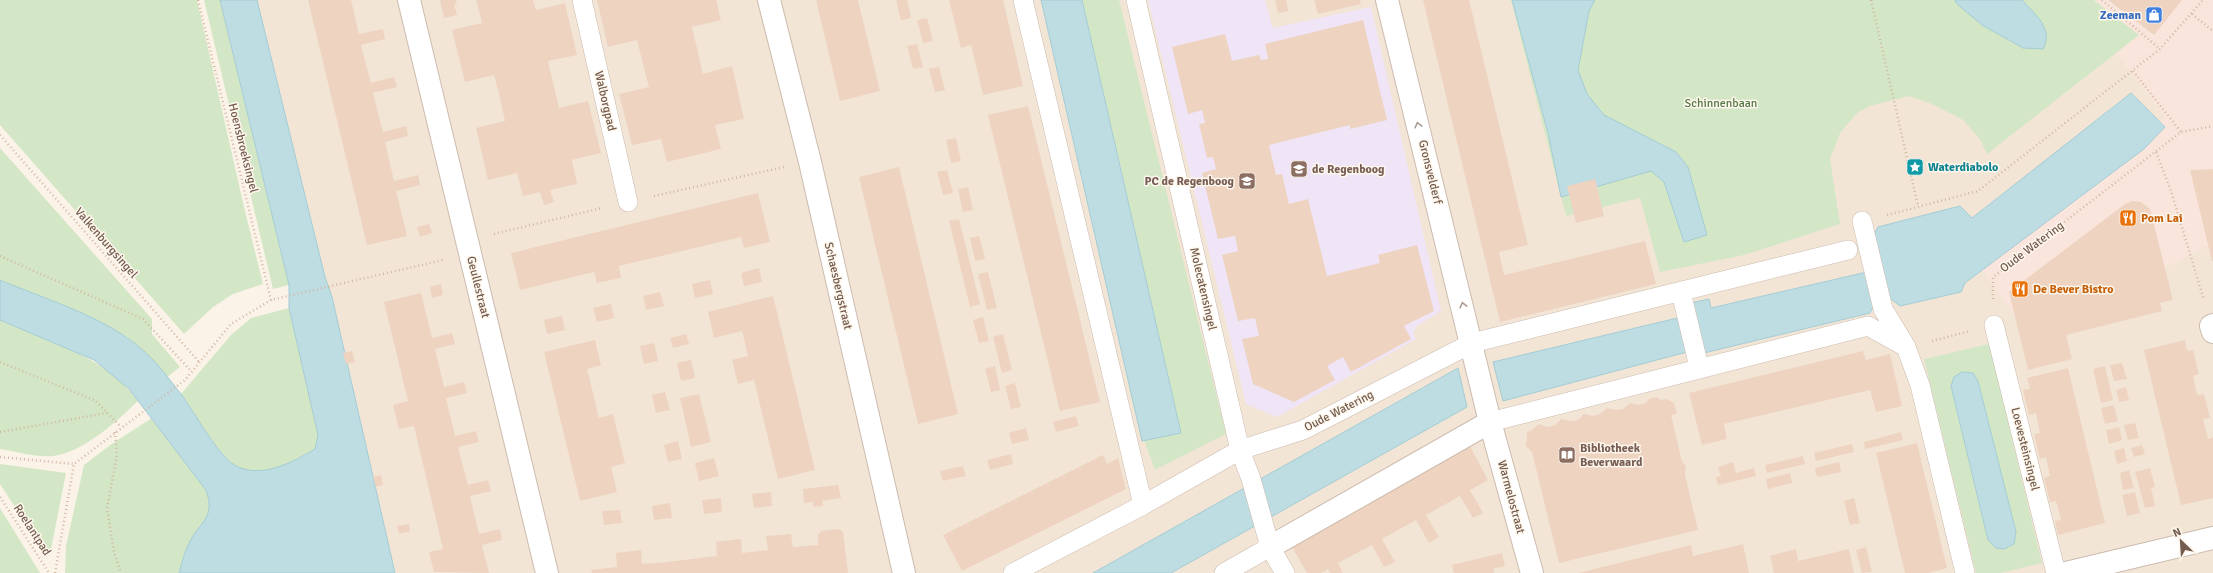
<svg xmlns="http://www.w3.org/2000/svg" width="2213" height="573" font-family="Signika,sans-serif">
  <style>
    .residential { fill: #f2e5d6 }
    .commercial { fill: #fae5dc }
    .education { fill: #f0e4f7 }
    .green { fill: #d3e7c6; fill-rule: evenodd }
    .water { fill: #bddde3; stroke: #a4ccd4 }
    .building { fill: #eed3c1 }
    .lines { fill: none; stroke-linecap: round; stroke-linejoin: round }
    .pedestrian-casing { stroke: #ccbbae; stroke-width: 20 }
    .minor-casing { stroke: #ccbbae; stroke-width: 24 }
    .path { stroke: #d3b7a4; stroke-width: 2.5; stroke-dasharray: 1 3; stroke-linecap: butt }
    .pedestrian { stroke: #fff; stroke-width: 19 }
    .minor { stroke: #fff; stroke-width: 22 }
    .oneway { stroke: #ab9d94 }
    .labels { text-anchor: middle; dominant-baseline: central; stroke-width: 3; stroke-linejoin: round; paint-order: stroke }
    .shop-label { font-size: 12px; font-weight: bold; fill: #366cbe; stroke: #fef7ed; text-anchor: end }
    .street-label { font-size: 12px; fill: #735b4d; stroke: #fef7ed }
    .park-label { font-size: 12px; fill: #547846; stroke: #fef7ed }
    .culture-label { font-size: 12px; font-weight: bold; fill: #0d838f; stroke: #fef7ed; text-anchor: start }
    .education-label { font-size: 12px; font-weight: bold; fill: #785e54; stroke: #fef7ed; text-anchor: start }
    .food-label { font-size: 12px; font-weight: bold; fill: #c56008; stroke: #fef7ed; text-anchor: start }
  </style>
  <rect width="100%" height="100%" fill="#fbf3e7"/>
  <!-- residential -->
  <path class="residential" d="M226,0H2213V573H383Z"/>
  <!-- commercial -->
  <path class="commercial" d="M2075,0H2213V243L2029,336L1977,263L2166,118Z"/>
  <!-- education -->
  <path class="education" d="M1148,0H1265L1273,28L1371,7L1441,311L1417,326L1413,333L1416,339L1277,417L1246,404Z"/>
  <!-- green -->
  <path class="green" d="M0,0H197L244,207L263,284L233,294L213,307L184,334L0,125Z
    M204,0H220L289,285L273,289Z
    M1082,0H1119L1226,434L1155,470L1144,440L1181,433Z
    M1511,0H2094L2139,35L1987,154L1980,139L1963,120L1932,104L1909,96L1870,106L1857,113L1840,133L1830,159L1840,224L1744,255L1660,272L1640,198L1566,216Z
    M0,148L152,319V334L180,367L167,377L147,354L127,337L103,324L0,280Z
    M289,308L318,435L315,449C295,461 260,480 237,467C218,455 194,413 181,394L231,335L251,318Z
    M0,320C49,341 105,356 138,401C117,421 88,448 59,455C40,459 19,452 0,449Z
    M1989,344L2042,563L2000,573H1976L1924,359ZM1962,372L1972,373L1978,381L2016,532L1951,386L1954,377Z
    M152,418L206,490C216,518 200,521 189,543C184,552 182,563 179,573H65L66,546L84,465L113,443Z
    M0,464L66,473L50,554L47,556L0,484Z
    M0,508L40,573H0Z"/>
  <!-- water -->
  <path class="water" d="M220,0H257L325,277L332,297L395,573H179C182,563 184,552 189,543C200,521 216,518 206,490L129,389L94,360L0,320V280C47,300 107,317 145,352C158,364 170,380 181,394C194,411 219,459 238,467C264,478 293,462 315,449L318,435L289,308V285Z
    M1041,0H1082L1181,433L1142,441Z
    M1512,0H1595L1589,11L1578,70L1587,94L1604,115L1676,152L1688,167L1707,235L1684,242L1664,182L1651,171L1561,197L1548,133Z
    M1955,0H2022C2035,15 2054,28 2043,49L2023,48L1982,25L1957,4Z
    M2131,93L2165,127L2144,149L1965,283L1961,292L1900,306L1887,296L1877,299L1870,313L1704,353L1702,348L1503,401L1493,362L1694,314L1691,303L1709,299L1711,308L1880,269L1874,234L1878,227L1960,206L1972,218Z
    M1458,368L1467,407L1171,573H1093Z
    M1962,372L1973,373L1978,381L2016,532L2014,544L2004,549L1996,548L1988,540L1951,386L1954,377Z"/>
  <!-- building -->
  <path class="building" d="M308,0H351L359,34L383,29L385,39L361,45L371,83L394,77L397,87L373,93L383,132L406,126L408,136L385,142L394,181L418,175L420,185L396,191L407,236L367,245Z
    M440,0H456L457,4L454,5L457,15L444,18Z
    M476,0H533L536,10L565,3L577,55L548,61L559,108L588,101L601,153L572,160L577,184L550,190L554,202L544,205L540,192L523,196L517,173L488,180L476,128L505,121L500,98L494,75L465,82L452,30L482,23Z
    M597,0H716L721,20L692,27L703,74L732,66L738,92L744,119L715,125L721,149L667,162L661,139L632,145L619,94L649,87L643,64L637,40L608,47Z
    M816,0H858L880,91L840,101Z
    M896,0H907L911,18L901,20Z
    M949,0H1003L1023,86L983,95L971,45L961,48Z
    M1275,0H1286L1288,11L1278,13Z
    M1314,0H1360L1361,4L1318,14Z
    M1423,0H1469L1528,245L1499,252L1504,275L1645,241L1656,284L1500,322Z
    M2108,0H2182L2154,35Z
    M927,18L933,41L923,43L917,20Z
    M1363,20L1387,120L1350,129V125L1269,145L1276,175L1282,174L1289,204L1308,199L1327,276L1380,263L1378,255L1417,245L1434,311L1404,326L1411,339L1351,372L1343,357L1327,366L1335,380L1294,402L1253,384L1242,339L1259,336L1255,318L1238,321L1222,255L1238,251L1235,236L1218,239L1202,173L1216,169L1213,157L1207,158L1199,124L1205,123L1202,110L1188,114L1172,47L1225,34L1232,61L1259,55L1261,60L1268,59L1265,44Z
    M917,44L923,67L913,69L907,46Z
    M939,67L945,90L935,92L929,69Z
    M1028,106L1100,402L1060,411L988,115Z
    M956,138L961,161L951,163L946,140Z
    M899,167L958,414L918,424L859,177Z
    M2213,169V261H2212L2190,170Z
    M947,170L953,193L943,195L937,172Z
    M1595,179L1604,216L1576,223L1567,186Z
    M968,187L973,210L963,212L958,189Z
    M758,193L770,242L744,248L741,237L619,266L621,278L597,283L594,272L520,290L511,253Z
    M2133,201L2141,202L2150,209L2173,300L2160,303L2162,311L2066,335L2072,359L2028,370L2009,292L2125,204Z
    M959,219L980,304L970,307L949,221Z
    M429,224L432,233L420,237L417,227Z
    M979,236L985,259L975,261L970,238Z
    M759,268L762,282L744,286L741,273Z
    M988,272L997,308L987,310L978,274Z
    M710,280L713,294L695,298L692,284Z
    M441,284L443,295L432,298L430,287Z
    M660,292L664,306L646,310L643,296Z
    M421,293L432,338L452,333L455,344L435,349L444,387L464,382L467,393L446,398L455,436L476,431L479,442L458,447L468,485L488,480L491,491L470,496L479,534L500,529L502,540L482,545L489,573L434,572L429,552L443,549L414,426L399,429L393,405L408,401L384,302Z
    M773,296L815,470L778,479L754,380L738,384L732,360L748,356L742,331L714,338L708,312Z
    M611,304L614,318L597,322L593,308Z
    M562,316L565,330L547,334L544,320Z
    M983,317L989,341L979,343L973,320Z
    M686,334L689,344L673,348L670,338Z
    M1003,334L1012,370L1002,373L993,337Z
    M595,340L601,365L587,369L593,393L599,418L613,414L625,463L611,467L617,492L580,501L544,352Z
    M2185,340L2187,351L2193,350L2199,374L2193,376L2197,395L2204,394L2210,418L2203,419L2208,439L2213,437V498L2181,505L2144,350Z
    M654,343L658,361L644,364L640,346Z
    M352,351L355,362L346,364L343,353Z
    M1863,351L1866,360L1890,354L1902,406L1876,412L1870,390L1724,424L1727,439L1702,445L1689,393Z
    M691,360L695,378L681,381L677,363Z
    M2122,363L2127,379L2114,381L2110,365Z
    M995,366L1000,390L991,392L985,369Z
    M2105,366L2113,400L2101,403L2093,369Z
    M2068,368L2105,523L2058,535L2055,521L2061,520L2056,501L2050,502L2044,478L2050,476L2046,457L2040,459L2034,434L2040,433L2036,413L2029,415L2023,390L2030,389L2027,378Z
    M1015,383L1021,407L1011,409L1005,386Z
    M2126,387L2129,400L2119,402L2116,390Z
    M665,392L670,410L656,413L652,395Z
    M699,394L711,442L691,447L680,398Z
    M1656,397L1661,400L1667,399L1674,403L1677,414L1671,415L1682,462L1686,466L1685,475L1698,530L1559,563L1532,452L1526,446L1527,432L1532,430L1539,424L1547,427L1555,425L1561,419L1570,421L1578,420L1584,414L1593,416L1600,414L1607,408L1616,410L1623,409L1630,403L1638,405L1646,403L1649,399Z
    M2114,405L2118,421L2105,424L2101,408Z
    M1076,416L1079,426L1056,432L1053,422Z
    M2135,423L2139,438L2128,440L2124,425Z
    M2119,427L2122,440L2109,444L2106,430Z
    M1026,428L1029,440L1012,444L1009,433Z
    M1901,432L1903,440L1865,449L1864,442Z
    M678,441L682,459L668,462L664,445Z
    M1917,443L1947,568L1928,573H1905L1876,453Z
    M1852,444L1854,452L1816,461L1814,453Z
    M2142,445L2145,454L2134,457L2131,448Z
    M1470,446L1488,480L1470,490L1483,513L1473,518L1460,496L1426,515L1439,537L1429,543L1416,520L1382,539L1395,562L1384,567L1372,545L1338,563L1343,573H1330L1328,569L1321,573H1307L1291,545Z
    M2124,448L2127,461L2117,464L2114,451Z
    M1011,454L1013,464L990,470L987,460Z
    M1103,455L1107,464L1118,458L1126,489L962,571L943,535Z
    M1803,456L1805,464L1767,473L1765,465Z
    M714,458L719,476L699,481L695,463Z
    M1733,462L1736,473L1754,468L1756,476L1718,485L1716,477L1721,476L1718,467Z
    M1839,462L1841,472L1817,477L1815,468Z
    M963,466L966,476L943,481L940,471Z
    M2150,468L2155,487L2151,488L2155,506L2145,508L2135,472Z
    M2129,470L2134,488L2123,490L2120,473Z
    M1790,473L1792,483L1768,489L1766,479Z
    M381,475L383,485L376,487L373,477Z
    M838,485L841,498L822,501L823,506L813,507V502L804,503L803,489Z
    M771,492L772,506L754,508L752,494Z
    M2135,492L2140,513L2127,516L2122,495Z
    M721,498L722,512L704,514L702,500Z
    M1854,498L1860,523L1850,525L1844,501Z
    M670,503L672,518L654,520L652,506Z
    M620,510L622,523L604,525L602,511Z
    M409,524L410,531L399,534L397,526Z
    M839,529L843,532L848,573H592L591,570L617,567L616,553L641,550L642,564L667,562L717,556L716,542L741,539L742,553L768,550L766,536L791,534L793,547L818,545V535L821,531Z
    M1743,544L1749,573H1578L1691,545L1693,556Z
    M1866,547L1872,572L1862,573L1856,550Z
    M1796,549L1798,561L1849,549L1854,573H1774L1770,556Z
    M1502,553L1505,566L1493,569L1494,573H1454L1452,565Z"/>
  <g class="lines">
    <defs>
      <path id="pedestrian" d="M582,0L628,202
        M1023,0L1143,505
        M1136,0L1240,450L1251,479L1270,547L1285,573
        M1681,292L1699,367
        M1994,325L2056,573
        M1906,347L1920,385L1965,573
        M1490,422L1868,326L1906,347L1883,309L1862,221
        M1013,573L1143,505L1240,450L1303,430L1472,343L1848,250
        M1224,573L1270,547"/>
      <path id="minor" d="M409,0L547,573
        M769,0L810,162L904,573
        M1387,0L1490,422L1532,573
        M2213,325L2211,326L2213,332
        M1270,547L1490,422
        M2066,573L2213,538"/>
    </defs>
    <!-- pedestrian casing -->
    <use href="#pedestrian" class="pedestrian-casing"/>
    <!-- minor casing -->
    <use href="#minor" class="minor-casing"/>
    <!-- path -->
    <path class="path" d="M198,0L271,300
      M1871,0L1918,206
      M2102,0L2160,49
      M2192,14L2213,31
      M2133,71L2181,132
      M0,135L199,362
      M2156,152L2171,191L2204,300
      M654,196L784,167
      M1887,215L1978,191L2160,49L2203,0
      M494,234L602,208
      M0,256L143,319L191,371
      M1993,299V277L2181,132L2213,126
      M1932,341L1970,331
      M0,362L96,401L121,427
      M0,432L107,413
      M115,432L117,455L107,508L114,552L121,573
      M0,457L74,464
      M0,497L49,573
      M55,573L74,464L185,380L231,324L271,300L443,260"/>
    <!-- pedestrian -->
    <use href="#pedestrian" class="pedestrian"/>
    <!-- minor -->
    <use href="#minor" class="minor"/>
  </g>
  <!-- one-way arrows -->
  <defs><path id="oneway-chevron" d="M-2-3.5L2.5 0L-2 3.5" fill="none" stroke-width="1.6" stroke-linecap="round" stroke-linejoin="round"/></defs>
  <g class="oneway">
    <use href="#oneway-chevron" transform="translate(1418 125) rotate(-104)"/>
    <use href="#oneway-chevron" transform="translate(1463 305) rotate(-104)"/>
  </g>
  <!-- icons -->
  <defs>
    <symbol id="shop-square" viewBox="-11 -11 22 22"><rect x="-9" y="-9" width="18" height="18" rx="4" fill="#3f7fe0" stroke="#fef7ed"/><path d="M-5-2.5h2.3a2.7 3.5 0 0 1 5.4 0H5L5.5 6h-11ZM-1.5-2.5h3a1.5 2.3 0 0 0-3 0Z" fill="#fff"/></symbol>
    <symbol id="sight-square" viewBox="-11 -11 22 22"><rect x="-9" y="-9" width="18" height="18" rx="4" fill="#0f9aa8" stroke="#fef7ed"/><path d="M0-6L1.8-2.2L6-1.7L2.9 1.2L3.7 5.4L0 3.3L-3.7 5.4L-2.9 1.2L-6-1.7L-1.8-2.2Z" fill="#fff"/></symbol>
    <symbol id="school-square" viewBox="-11 -11 22 22"><rect x="-9" y="-9" width="18" height="18" rx="4" fill="#8d6e63" stroke="#fef7ed"/><path d="M0-5L7-2L0 1L-7-2ZM-4 1L0 2.5L4 1V4Q0 6-4 4Z" fill="#fff"/></symbol>
    <symbol id="restaurant-square" viewBox="-11 -11 22 22"><rect x="-9" y="-9" width="18" height="18" rx="4" fill="#e8710a" stroke="#fef7ed"/><path d="M-5-6h1v4h1v-4h1v4h1v-4h1v5L-1.5 .5V6h-2V.5L-5-1ZM5-6V6H3V1.5H1.5Q1.5-4 5-6Z" fill="#fff"/></symbol>
    <symbol id="library-square" viewBox="-11 -11 22 22"><rect x="-9" y="-9" width="18" height="18" rx="4" fill="#8d6e63" stroke="#fef7ed"/><path d="M-6-4Q-3-5.5-.7-3.5V5Q-3 3-6 4ZM6-4Q3-5.5 .7-3.5V5Q3 3 6 4Z" fill="#fff"/></symbol>
  </defs>
  <g fill-rule="evenodd">
    <use href="#shop-square" x="2144" y="5" width="20" height="20"/>
    <use href="#sight-square" x="1905" y="157" width="20" height="20"/>
    <use href="#school-square" x="1289" y="159" width="20" height="20"/>
    <use href="#school-square" x="1237" y="171" width="20" height="20"/>
    <use href="#restaurant-square" x="2118" y="208" width="20" height="20"/>
    <use href="#restaurant-square" x="2010" y="279" width="20" height="20"/>
    <use href="#library-square" x="1557" y="445" width="20" height="20"/>
  </g>
  <g class="labels">
    <!-- shop labels -->
    <g class="shop-label">
      <text x="2141" y="15">Zeeman</text>
    </g>
    <!-- street labels -->
    <g class="street-label">
      <text transform="translate(605 101) rotate(77)">Walborgpad</text>
      <text transform="translate(243 148) rotate(76)">Hoensbroeksingel</text>
      <text transform="translate(1430 172) rotate(76)">Gronsvelderf</text>
      <text transform="translate(106 243) rotate(49)">Valkenburgsingel</text>
      <text transform="translate(2032 247) rotate(-37)">Oude Watering</text>
      <text transform="translate(838 286) rotate(77)">Schaesbergstraat</text>
      <text transform="translate(478 287) rotate(76)">Geullestraat</text>
      <text transform="translate(1203 289) rotate(77)">Molecatensingel</text>
      <text transform="translate(1339 411) rotate(-27)">Oude Watering</text>
      <text transform="translate(2025 449) rotate(76)">Loevesteinsingel</text>
      <text transform="translate(1511 497) rotate(75)">Warmelostraat</text>
      <text transform="translate(32 530) rotate(57)">Roelantpad</text>
    </g>
    <!-- park labels -->
    <g class="park-label">
      <text x="1721" y="103">Schinnenbaan</text>
    </g>
    <!-- culture labels -->
    <g class="culture-label">
      <text x="1928" y="167">Waterdiabolo</text>
    </g>
    <!-- education labels -->
    <g class="education-label">
      <text x="1312" y="169">de Regenboog</text>
      <text x="1234" y="181" text-anchor="end">PC de Regenboog</text>
      <text x="1580" y="448">Bibliotheek<tspan x="1580" dy="14">Beverwaard</tspan></text>
    </g>
    <!-- food labels -->
    <g class="food-label">
      <text x="2141" y="218">Pom Lai</text>
      <text x="2033" y="289">De Bever Bistro</text>
    </g>
  </g>
  <!-- north arrow -->
  <g transform="translate(2181 541) rotate(335)" stroke="#fef7ed" stroke-width="3" paint-order="stroke">
  <path d="M0-3L7 15L0 10L-7 15Z" fill="#735b4d"/>
  <text y="-6" font-size="11" font-weight="bold" text-anchor="middle" fill="#735b4d">N</text>
  </g>
</svg>
